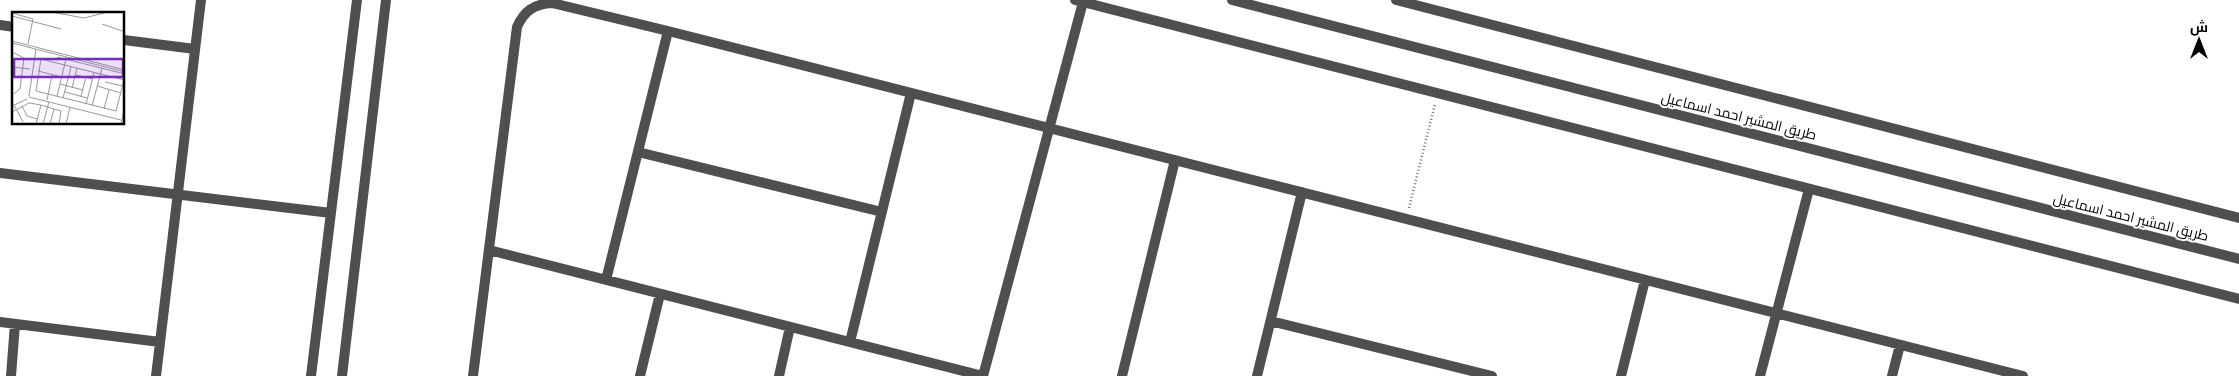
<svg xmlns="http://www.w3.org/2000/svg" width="2239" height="376" font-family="Roboto,Cairo,sans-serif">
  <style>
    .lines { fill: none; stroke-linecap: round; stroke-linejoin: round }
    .path { stroke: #717171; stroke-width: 2.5; stroke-dasharray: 1 2.5; stroke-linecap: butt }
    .minor { stroke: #4f4f4f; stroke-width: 10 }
    .tertiary { stroke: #4f4f4f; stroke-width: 10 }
    .labels { text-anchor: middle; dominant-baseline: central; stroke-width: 4; stroke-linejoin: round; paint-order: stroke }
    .street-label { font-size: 14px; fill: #000; stroke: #fff }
    .inset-road { fill: none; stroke: #999; stroke-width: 1 }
    .view { fill: #7b2cbf; fill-opacity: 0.15; stroke: #7b2cbf; stroke-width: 2.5 }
    .inset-edge { fill: none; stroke: #000; stroke-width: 2.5 }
  </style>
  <rect width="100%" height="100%" fill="#fff"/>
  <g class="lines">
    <!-- path -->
    <path class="path" d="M1409,208L1435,104"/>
    <!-- minor -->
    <path class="minor" d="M1075,0L2239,299
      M0,25L14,27
      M124,40L195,49
      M638,152L882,212
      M0,173L331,213
      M489,250L983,376L1083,2
      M606,280L668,31
      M1271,321L1492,376
      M0,322L160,342
      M850,342L911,93
      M11,376L15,324
      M156,376L201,0
      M311,376L357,0
      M342,376L386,0
      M473,376L517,27C524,11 534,4 552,3L668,31L2023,376
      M640,376L660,294
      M779,376L790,327
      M1122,376L1175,160
      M1257,376L1302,192
      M1621,376L1645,280
      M1760,376L1809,189
      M1892,376L1900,345"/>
    <!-- tertiary -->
    <path class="tertiary" d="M1232,0L2239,259
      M1396,0L2239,218"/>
  </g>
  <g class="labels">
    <!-- street labels -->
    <g class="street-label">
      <text transform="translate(1739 116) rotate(14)">طريق المشير احمد اسماعيل</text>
      <text transform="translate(2131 217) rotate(14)">طريق المشير احمد اسماعيل</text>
    </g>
  </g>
  <!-- overview -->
  <g transform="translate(12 12)">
    <rect width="112" height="112" fill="#fff"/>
    <path class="inset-road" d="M39,0L72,6L96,0M0,1L21,7L16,32M0,4L49,17M90,12L113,20M0,29L113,58M0,31L113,60M0,40L12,46L8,77L0,83M45,45L113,62M29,47L112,68L104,99L24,79ZM0,55L18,57M26,59L50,65M64,63L80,67M93,70L111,74M48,72L71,78M85,74L109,81M60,76L65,56M53,80L75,86M17,84L24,37M45,84L54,47M69,84L74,65M17,85L109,108M51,86L59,55M35,88L40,63M74,92L82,61M2,93L11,110M0,94L15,87M10,94L15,104L25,107M80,94L90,56M92,97L97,78M0,100L17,91L29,93L49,99L47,112M6,112H22M24,112L29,93M31,112L37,90M38,112L42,97M54,112L58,95M109,112L113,94"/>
    <path class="view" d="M2,47H111V65H2Z"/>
    <rect width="112" height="112" class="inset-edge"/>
  </g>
  <!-- north arrow -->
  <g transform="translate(2199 40)" stroke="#ffffff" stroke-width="4" paint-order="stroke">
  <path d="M0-4L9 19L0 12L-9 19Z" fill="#000000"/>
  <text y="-8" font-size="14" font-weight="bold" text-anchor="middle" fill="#000000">ش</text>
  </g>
</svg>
